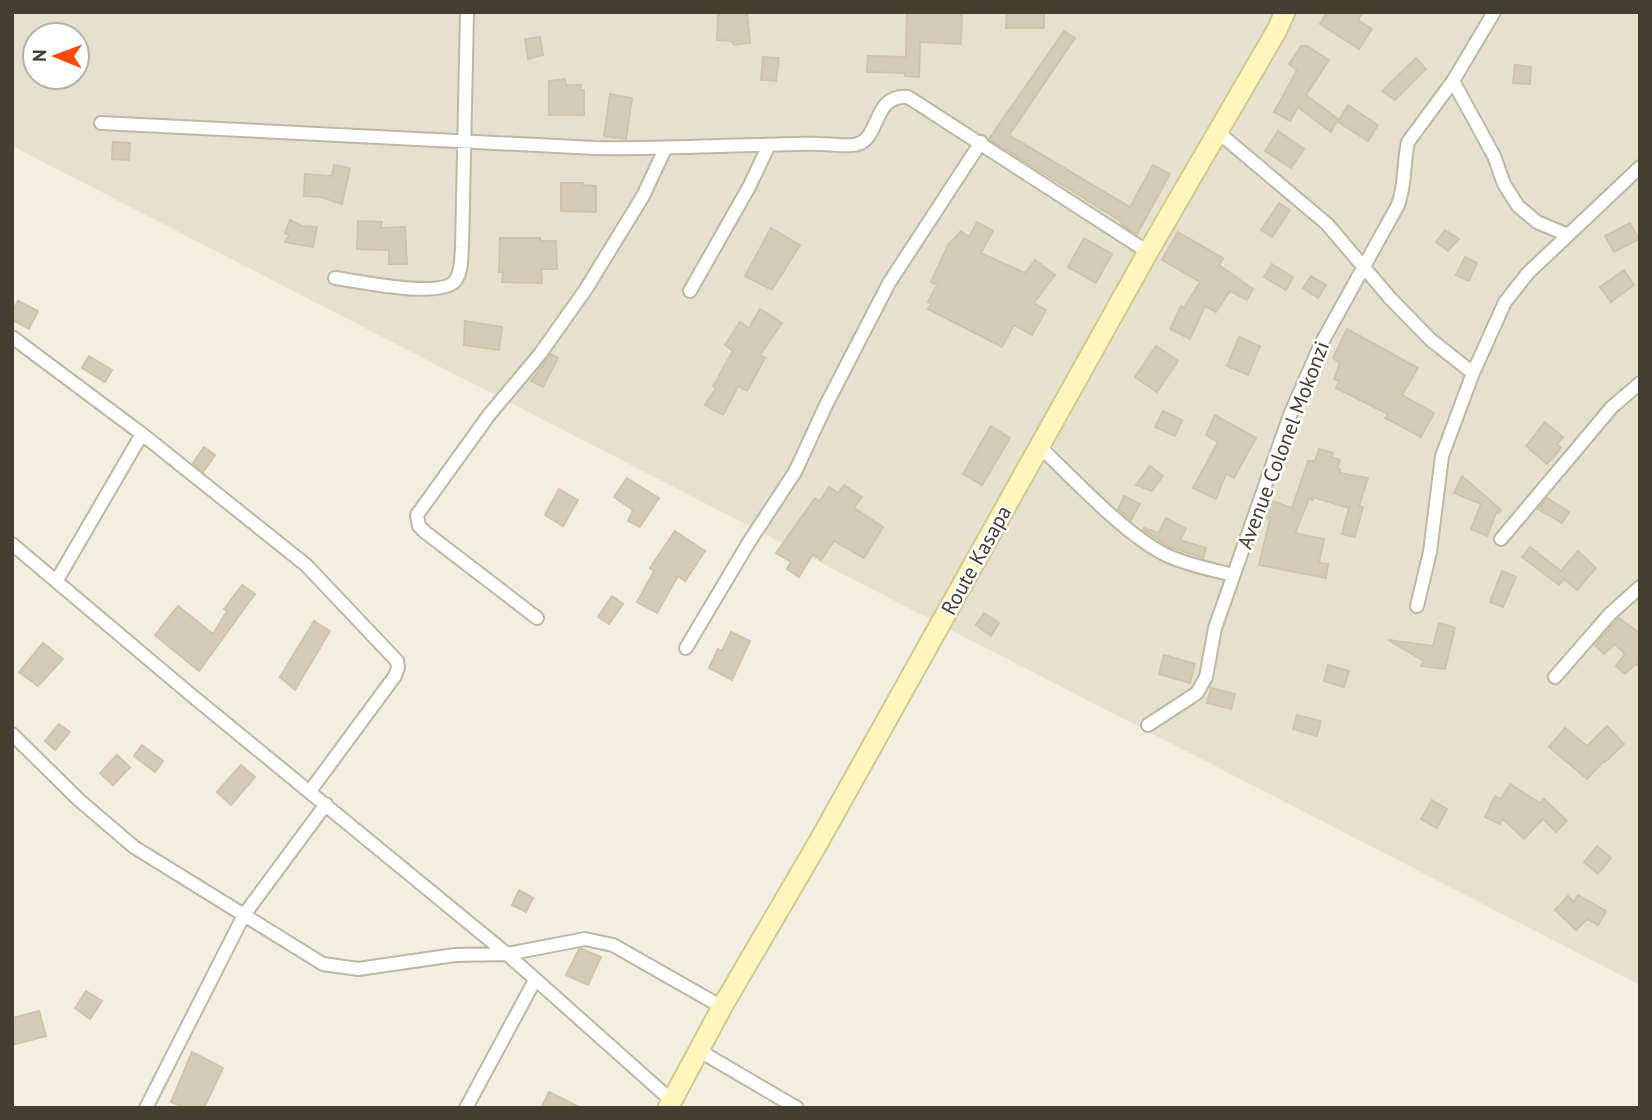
<svg xmlns="http://www.w3.org/2000/svg" width="1652" height="1120" font-family="'PT Sans',sans-serif">
  <style>
    .residential { fill: #e6e1cf; fill-rule: evenodd }
    .building { fill: #d3cbb7; stroke: #cec4aa; stroke-width: 2 }
    .lines { fill: none; stroke-linecap: round; stroke-linejoin: round }
    .minor-casing { stroke: #bdb7a4; stroke-width: 16 }
    .secondary-casing { stroke: #d3c98f; stroke-width: 23 }
    .minor { stroke: #fff; stroke-width: 12 }
    .secondary { stroke: #fff6be; stroke-width: 19 }
    .labels { text-anchor: middle; dominant-baseline: central; stroke-width: 5; stroke-linejoin: round; paint-order: stroke }
    .street-label { font-size: 21px; fill: #433e32; stroke: #fff }
  </style>
  <rect width="100%" height="100%" fill="#f2eee1"/>
  <!-- residential -->
  <path class="residential" d="M12,12H1640V985L12,146ZM35,35H77V77H35Z"/>
  <!-- building -->
  <path class="building" d="M718,12H747L750,43L734,45L732,41L717,40Z
    M907,12H962L961,44L920,42L919,77L905,76V73L867,72L868,56L906,57Z
    M1007,12H1044V28H1006Z
    M1327,12H1363L1358,20L1372,29L1359,49L1320,24Z
    M1064,31L1075,38L1009,135L1130,207L1153,165L1170,174L1137,234L1121,224L1122,222L989,139Z
    M540,37L543,55L528,59L525,39Z
    M1301,46H1307L1329,60L1306,95L1338,119L1331,132L1298,107L1290,121L1274,112L1297,70L1289,64Z
    M763,57L779,58L776,81L761,80Z
    M1416,58L1426,69L1395,100L1382,91Z
    M1515,65L1531,67L1530,84L1513,83Z
    M565,79L566,85H581L580,90H584V115H549V81Z
    M610,94L632,98L626,139L604,136Z
    M1348,105L1378,125L1368,141L1338,122Z
    M1278,131L1304,149L1291,168L1265,151Z
    M113,142L130,143L129,160L112,159Z
    M334,165L350,168L342,204L320,197L304,196L305,174L332,176Z
    M561,183H583V185L596,186V212L561,211Z
    M1279,203L1290,210L1272,237L1261,230Z
    M290,220L302,226L317,227L313,247L285,242L289,235L285,233Z
    M358,221L382,222L381,228L405,227L407,264H389V250L357,249Z
    M977,222L993,231L981,253L1025,273L1035,260L1055,275L1034,303L1046,310L1032,335L1014,325L1002,347L928,309L931,304L928,302L937,285L931,282L948,245L961,231L969,237Z
    M1630,223L1639,239L1614,252L1605,236Z
    M771,228L800,245L772,290L745,276Z
    M1445,230L1459,239L1448,251L1436,242Z
    M1178,232L1223,258L1219,265L1253,289L1247,300L1230,291L1216,312L1205,306L1190,339L1170,329L1181,306L1184,308L1200,282L1162,260Z
    M500,238H540V241H556L557,269H541L542,283L502,282L503,272H499Z
    M1084,238L1112,254L1096,283L1068,267Z
    M1465,257L1477,263L1469,281L1456,275Z
    M1272,264L1293,277L1286,290L1264,277Z
    M1624,270L1634,285L1611,302L1600,287Z
    M1311,276L1326,285L1318,298L1303,288Z
    M18,301L38,311L29,329L12,320V311Z
    M760,309L782,323L760,355L765,358L747,391L738,386L723,415L705,405L716,388L713,386L720,376L719,375L733,351L725,345L740,322L749,328Z
    M465,321L502,327L499,350L464,345Z
    M1347,329L1418,368L1402,395L1434,413L1421,437L1385,418L1388,414L1336,388L1339,381L1334,379L1340,363L1333,358Z
    M1239,337L1260,346L1248,375L1227,366Z
    M1156,346L1178,361L1157,392L1135,377Z
    M551,354L558,358L543,387L531,381Z
    M89,356L112,370L105,382L82,368Z
    M1163,411L1182,420L1175,436L1155,427Z
    M1215,415L1256,438L1234,478L1226,474L1216,499L1193,488L1218,442L1206,435Z
    M1545,422L1563,437L1557,444L1561,448L1547,464L1526,446Z
    M991,426L1010,438L982,485L963,474Z
    M204,447L215,455L203,472L193,463Z
    M1319,449L1333,453L1331,457L1340,460L1337,469H1340V473L1368,478L1359,506L1363,507L1355,537L1342,534L1349,508L1313,497V500L1309,499L1295,533L1324,539L1319,563L1328,564L1326,578L1259,565L1270,519L1264,517L1269,500L1292,508L1308,461H1315Z
    M1150,466L1163,476L1152,491L1136,485Z
    M1462,476L1501,510L1499,513L1497,511L1487,536L1471,529L1481,504L1454,493Z
    M627,478L659,498L640,527L628,521L633,510L614,497Z
    M844,485L862,497L854,508L883,527L864,558L834,541L821,560L813,554L799,577L787,569L791,562L776,553L815,498L820,501L829,487L838,493Z
    M559,489L578,500L563,526L545,515Z
    M1124,496L1140,504L1131,520L1118,509Z
    M1547,498L1569,512L1562,523L1538,509Z
    M1166,518L1186,529L1180,540L1206,548L1203,558L1170,547L1143,530L1144,528L1159,533Z
    M675,531L705,551L685,581L678,576L657,613L637,602L654,571L650,568Z
    M1530,547L1561,571L1578,551L1596,568L1577,590L1564,579L1559,585L1522,557Z
    M1502,571L1516,577L1503,607L1490,602Z
    M242,585L255,594L199,671L155,635L178,606L213,634L227,611L224,609Z
    M612,596L623,604L609,624L598,617Z
    M984,613L999,623L991,636L976,625Z
    M1619,618L1640,633V668L1636,664L1625,674L1616,666L1625,654L1615,644L1604,654L1595,645Z
    M314,621L330,631L295,690L280,677Z
    M1439,623L1455,628L1445,669L1421,666L1424,661L1388,640L1433,646Z
    M731,632L750,641L732,680L709,668L718,649L722,651Z
    M43,643L63,659L38,686L19,672Z
    M1164,655L1195,664L1190,683L1159,674Z
    M1328,665L1349,671L1344,687L1324,681Z
    M1211,688L1235,694L1231,709L1207,703Z
    M1297,715L1321,721L1317,736L1293,729Z
    M59,724L70,732L55,750L45,741Z
    M1607,726L1624,744L1605,762L1604,761L1587,779L1549,747L1565,728L1587,746Z
    M142,745L163,761L155,772L134,756Z
    M117,755L130,767L113,785L100,773Z
    M241,765L255,777L231,805L217,792Z
    M1510,784L1540,803L1544,799L1567,821L1556,832L1543,819L1524,839L1503,819L1500,824L1485,817L1495,796L1501,799Z
    M1432,800L1447,809L1437,828L1421,819Z
    M1597,846L1611,858L1598,874L1584,862Z
    M519,890L533,898L526,912L512,905Z
    M1578,895L1606,911L1598,925L1587,919L1576,930L1555,910L1568,896L1574,902Z
    M579,949H582L601,957L588,985L566,975Z
    M86,991L102,1001L90,1019L75,1008Z
    M39,1011L46,1036L12,1045V1018Z
    M192,1052L223,1068L204,1108H186L171,1102Z
    M549,1092L581,1108H541Z"/>
  <g class="lines">
    <defs>
      <path id="minor" d="M1453,81L1494,156L1504,184L1518,206L1537,222L1568,235
        M101,123L595,148C649,149 702,146 756,145C778,145 799,143 821,144C832,144 843,146 853,145C882,143 870,94 908,97L1148,252
        M1219,133L1327,224L1390,298L1431,340L1473,373
        M335,278C357,281 440,299 455,281C462,272 461,258 462,248L467,12
        M690,291L749,187L769,145
        M12,337L142,434L306,565L397,661L398,668L395,676L310,791
        M1039,446C1074,479 1124,534 1166,555C1187,565 1210,569 1233,575
        M1501,539L1612,407L1640,383
        M12,544L190,694L507,954L585,939L613,945L722,1007
        M57,580L142,434
        M1417,606L1430,552L1442,456L1473,373L1505,302L1528,273L1640,167
        M537,618L425,532L419,526L417,515L489,415L540,354L586,289L643,196L665,149
        M686,648L749,542L795,472L826,405L889,283L981,142
        M1555,677L1610,614L1640,587
        M1148,725L1197,693L1206,677L1215,628L1290,415L1321,344L1398,205C1406,183 1403,164 1408,142L1453,81L1494,12
        M12,734L79,800L134,847L323,964L358,969L455,955L507,954L672,1101
        M698,1050L797,1108
        M146,1108L244,915L326,804
        M466,1108L535,980"/>
      <path id="secondary" d="M668,1108L722,1007L818,843L1148,252L1277,30L1285,12"/>
    </defs>
    <!-- minor casing -->
    <use href="#minor" class="minor-casing"/>
    <!-- secondary casing -->
    <use href="#secondary" class="secondary-casing"/>
    <!-- minor -->
    <use href="#minor" class="minor"/>
    <!-- secondary -->
    <use href="#secondary" class="secondary"/>
  </g>
  <g class="labels">
    <!-- street labels -->
    <g class="street-label">
      <text transform="translate(1283 445) rotate(-69)">Avenue Colonel Mokonzi</text>
      <text transform="translate(976 560) rotate(-61)">Route Kasapa</text>
    </g>
  </g>
  <!-- border -->
  <rect width="1652" height="1120" fill="none" stroke="#433e32" stroke-width="28"/>
  <!-- north arrow -->
  <g transform="translate(56 56) rotate(271)"><circle r="33" fill="#ffffff" stroke="#b4b2ad" stroke-width="2"/>
  <path d="M0-5L12 26L0 18L-12 26Z" fill="#ff4a0b"/>
  <text y="-10" font-size="19" font-weight="bold" text-anchor="middle" fill="#433e32">N</text>
  </g>
</svg>
